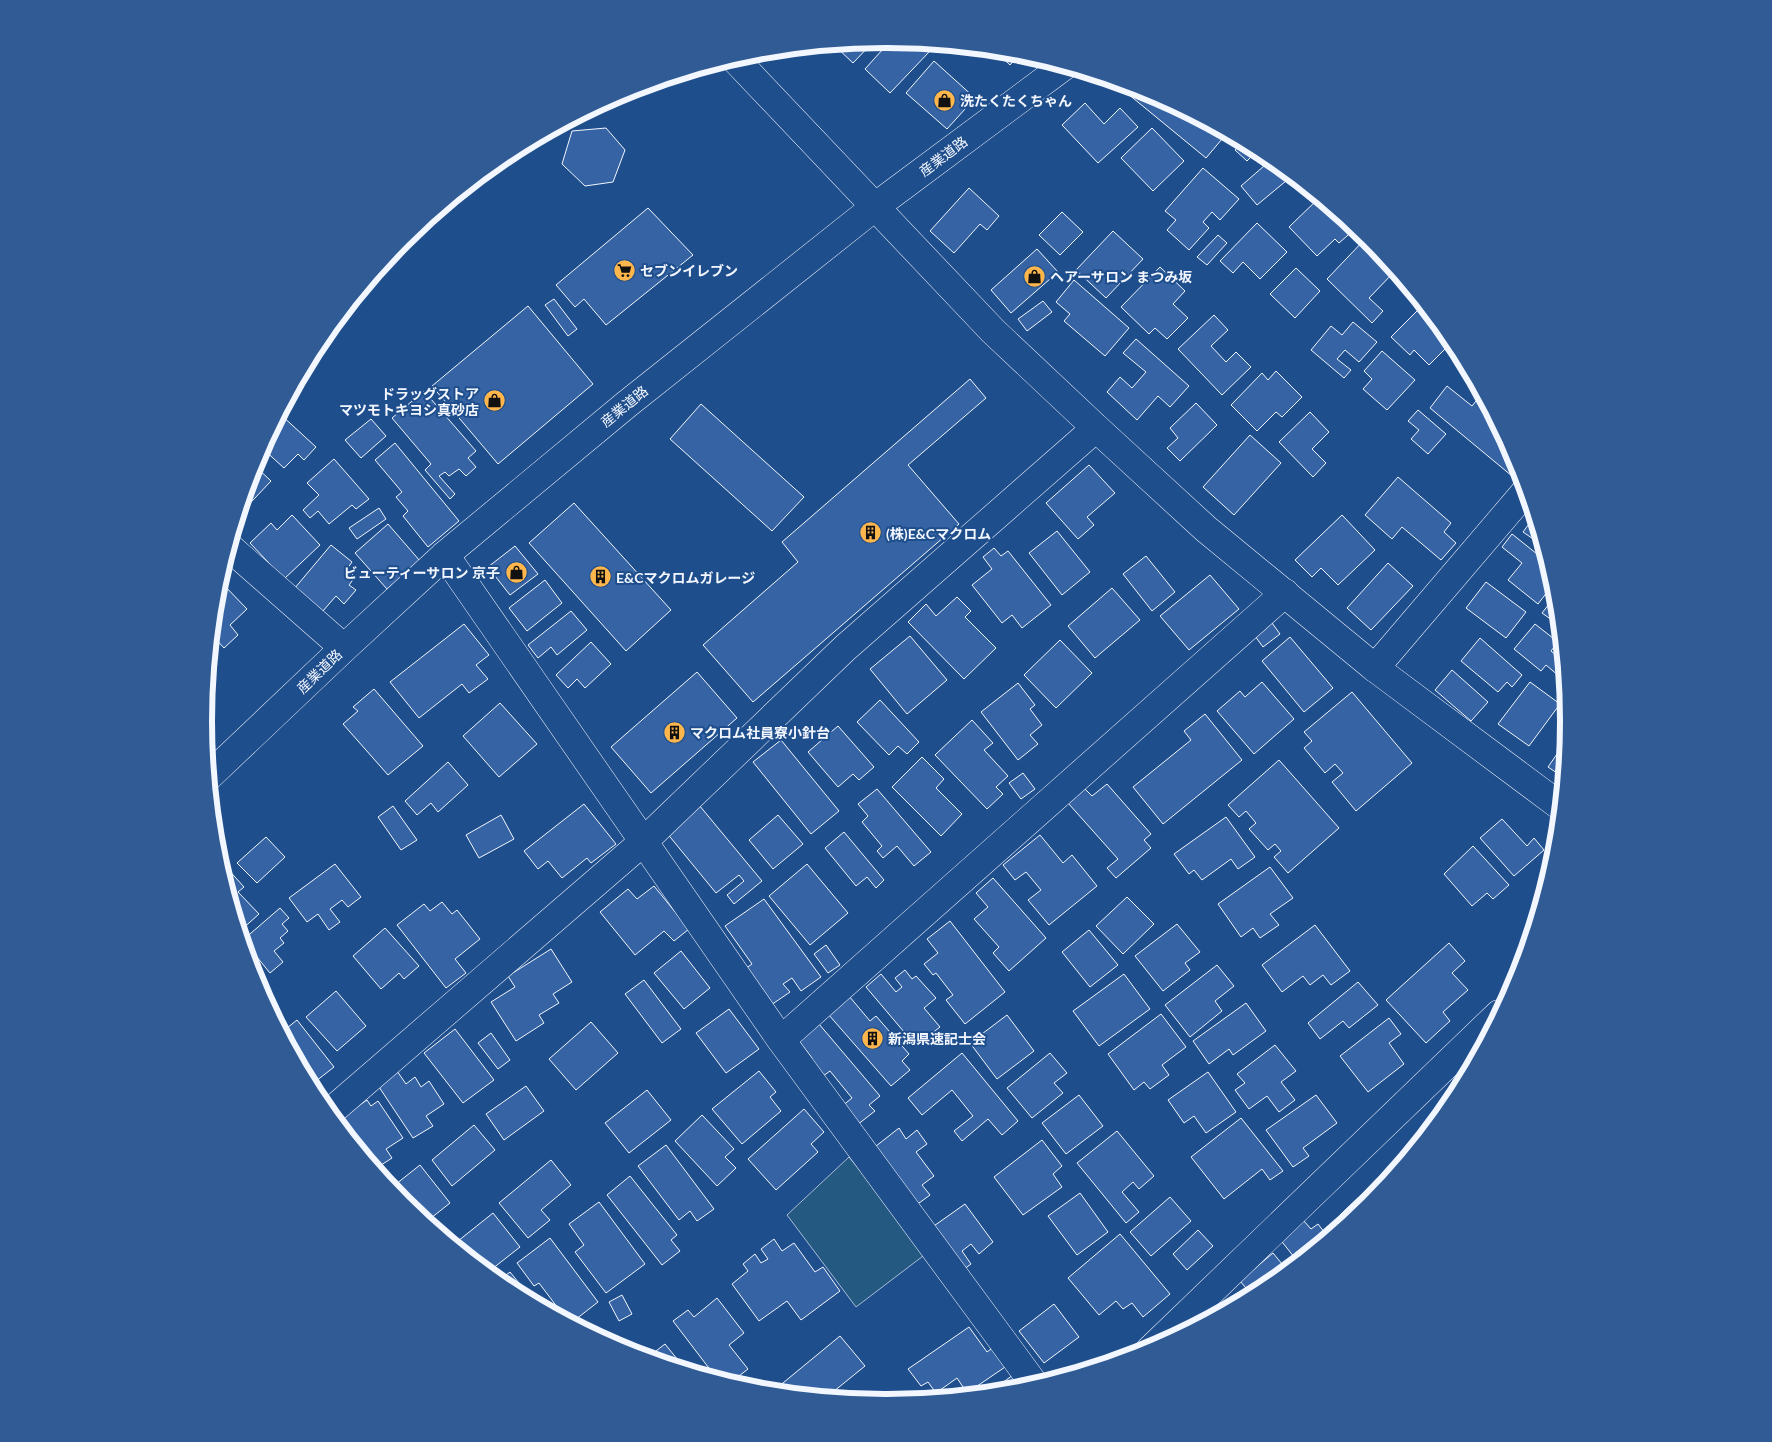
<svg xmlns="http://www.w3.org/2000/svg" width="1772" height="1442" font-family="Lato,'Noto Sans JP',sans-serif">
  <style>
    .green { fill: #245a82; stroke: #a8bbd7 }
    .building { fill: #3563a3; stroke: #f2f6ff }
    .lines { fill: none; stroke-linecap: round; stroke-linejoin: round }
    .minor-casing { stroke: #f2f6ff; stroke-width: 29 }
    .tertiary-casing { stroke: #f2f6ff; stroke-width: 29 }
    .minor { stroke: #1f4e8c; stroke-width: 28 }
    .tertiary { stroke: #1f4e8c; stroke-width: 28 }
    .labels { text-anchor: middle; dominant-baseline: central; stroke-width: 4; stroke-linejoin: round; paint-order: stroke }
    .poi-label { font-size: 14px; font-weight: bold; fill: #f2f6ff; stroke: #1f4e8c; text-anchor: start }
    .street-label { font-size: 14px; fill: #f2f6ff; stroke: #1f4e8c }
    .rim { fill: none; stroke: #f2f6ff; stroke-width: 6 }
  </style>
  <rect width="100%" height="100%" fill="#1f4e8c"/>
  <!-- green -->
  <path class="green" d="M849,1157L927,1253L856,1307L787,1215Z"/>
  <!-- building -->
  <path class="building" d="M892,39L901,40L904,43L907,41L920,42L930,51L890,93L865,69Z
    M875,40L853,63L833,44Z
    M993,49L1019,52H1021L1010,65Z
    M934,61L975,98L947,129L906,93Z
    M1126,84L1147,91L1210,125L1208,128L1222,139L1206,158L1122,89Z
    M1085,103L1104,124L1120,108L1138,127L1098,163L1062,125Z
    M606,128L625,150L613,182L585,186L562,164L572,131Z
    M1152,128L1184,161L1153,191L1121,158Z
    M1242,142L1258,150L1247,161L1235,150Z
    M1272,159L1292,176L1257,205L1241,186Z
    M1203,168L1239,199L1220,220L1212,212L1203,222L1209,228L1189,250L1167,230L1176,220L1165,211Z
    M969,188L999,216L987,230L980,224L954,253L930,231Z
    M1319,198L1356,228L1339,243L1335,239L1317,256L1289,227Z
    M648,208L693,255L606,325L584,299L575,307L556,285Z
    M1062,212L1083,232L1060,255L1039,235Z
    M1257,223L1287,252L1260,279L1243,262L1233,273L1220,261Z
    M1113,231L1143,259L1106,298L1076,270Z
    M1218,235L1227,243L1207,265L1197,257Z
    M1367,237L1395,271L1369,298L1383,311L1372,323L1327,279Z
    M1037,249L1058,272L1011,313L991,290Z
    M1160,267L1185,291L1173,304L1188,318L1167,339L1155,328L1149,334L1121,307Z
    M1296,268L1320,291L1295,318L1270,294Z
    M1074,280L1129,328L1105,356L1064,321L1070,314L1056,302Z
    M554,299L577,329L568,336L545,305Z
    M1043,301L1052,312L1027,331L1018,319Z
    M1423,305L1453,341L1429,365L1414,350L1410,355L1391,337Z
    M528,306L593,384L498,464L432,386Z
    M1214,315L1228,330L1211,346L1226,362L1236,352L1251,367L1222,395L1178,349Z
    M1353,322L1377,342L1359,362L1345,350L1337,359L1351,370L1344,378L1311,350L1331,326L1342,335Z
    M1136,339L1189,386L1170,407L1158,396L1137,420L1107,392L1120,377L1132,388L1146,372L1123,353Z
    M1382,351L1415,380L1387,410L1363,389L1372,379L1364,371Z
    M1276,371L1302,397L1282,417L1276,412L1257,431L1231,405L1262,373L1268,380Z
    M970,379L986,398L908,465L959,524L753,702L703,645L798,562L782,542Z
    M1447,386L1472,406L1481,395L1483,397L1516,460L1519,468L1512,476L1430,408Z
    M424,391L476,451L468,458L476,467L466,476L459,469L449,476L445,472L439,476L455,494L450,499L425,470L431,464L392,418Z
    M1196,403L1217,425L1180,461L1167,448L1178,438L1170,428Z
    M701,404L804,497L772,531L670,439Z
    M1418,410L1446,434L1428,454L1411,439L1419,430L1408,421Z
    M1310,412L1329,432L1312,449L1326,463L1313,477L1279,442Z
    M280,414L316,447L304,460L298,454L284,468L262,448Z
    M371,419L386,436L361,458L345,440Z
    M1250,435L1281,463L1234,515L1203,487Z
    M395,443L459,521L428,547L403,516L408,511L396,497L402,492L375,460Z
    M334,459L369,499L356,509L352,505L329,524L318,511L310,518L303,510L319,495L307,483Z
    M254,465L271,481L239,515Z
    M1089,465L1115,493L1087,517L1094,525L1078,539L1046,503Z
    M1398,477L1451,523L1444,532L1456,543L1441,560L1402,527L1392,539L1365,515Z
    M574,503L671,610L626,651L529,543Z
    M379,508L386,519L357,539L349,528Z
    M292,515L320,545L284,579L250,543L271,523L277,530Z
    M1342,515L1375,550L1338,585L1321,568L1312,577L1295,560Z
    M1534,517L1542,545L1523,532Z
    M388,524L420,561L387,589L355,553Z
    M1057,531L1090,572L1062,595L1029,553Z
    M1512,534L1547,562L1554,583L1538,604L1508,580L1522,563L1502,547Z
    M331,545L352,562L347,569L355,577L349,585L356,590L344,604L336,596L322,612L294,589Z
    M515,546L538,574L510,595L488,567Z
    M994,548L1001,556L1008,551L1051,605L1022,628L1012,615L1002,623L972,585L992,569L983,557Z
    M1146,556L1175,592L1152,611L1123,574Z
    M1388,563L1413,586L1371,630L1347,608Z
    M1210,575L1239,609L1189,650L1160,616Z
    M219,580L247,609L230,625L238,635L224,648L212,635L217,588Z
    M545,580L562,603L527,631L509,608Z
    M1486,582L1526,612L1506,638L1466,608Z
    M1112,588L1140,620L1095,658L1068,626Z
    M1556,595L1559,625L1542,613Z
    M957,597L971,611L965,617L996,648L964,679L908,622L926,604L936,616Z
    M571,611L587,630L557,655L551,647L538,658L528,645Z
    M1272,623L1280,634L1263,647L1255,636Z
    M464,624L489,655L476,665L488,679L469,693L462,684L419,718L390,682Z
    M1535,624L1558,642L1551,651L1562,660L1563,671L1559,676L1546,665L1541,671L1514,649Z
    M910,636L947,680L907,714L870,669Z
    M1290,637L1333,688L1304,712L1262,661Z
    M1480,638L1522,675L1512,687L1507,682L1498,692L1461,661Z
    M1060,640L1092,673L1056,708L1024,675Z
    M591,642L611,664L585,688L577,679L568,688L556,675Z
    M1452,670L1488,702L1471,721L1435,690Z
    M697,672L737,718L651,793L611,747Z
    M1262,682L1294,719L1254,754L1217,711L1240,691L1245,697Z
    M1530,682L1560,704L1529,746L1498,724Z
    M1018,683L1035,705L1030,709L1042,725L1030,735L1038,744L1018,760L981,712Z
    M374,689L423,746L388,775L343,724L358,711L353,707Z
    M1352,692L1412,763L1356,811L1332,782L1343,773L1335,764L1325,773L1304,748L1312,741L1304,732Z
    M880,700L919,742L907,754L898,746L889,755L857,722Z
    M500,703L537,744L499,777L463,736Z
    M1205,714L1242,760L1163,824L1133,787L1191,740L1184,731Z
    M972,720L993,743L984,750L1008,776L996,787L1003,794L987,809L935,755Z
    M838,726L874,767L859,780L853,774L838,787L808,752Z
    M781,740L839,811L811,834L753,762Z
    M1566,741L1563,777L1548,767Z
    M922,757L944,779L936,788L962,814L941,836L892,787Z
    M1279,760L1339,828L1288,873L1274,857L1281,851L1275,844L1268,850L1249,829L1256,823L1246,811L1239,817L1228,805Z
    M448,762L468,785L438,812L431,803L417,815L405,801Z
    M1023,773L1035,789L1021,799L1009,783Z
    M1107,784L1151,834L1144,840L1151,848L1116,878L1107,868L1118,859L1068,803L1084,788L1092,796Z
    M877,789L931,852L914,866L897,846L883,858L877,851L882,846L862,822L868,816L858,804Z
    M584,804L616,844L591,863L587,858L562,878L548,861L538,869L524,851Z
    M699,805L762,881L734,904L727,895L744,881L739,875L716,893L666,832Z
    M393,806L417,840L401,850L378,817Z
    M501,815L514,839L479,858L466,835Z
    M778,815L803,844L773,869L749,840Z
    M1226,817L1255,857L1238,869L1231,859L1202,880L1194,870L1189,874L1174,854Z
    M1502,819L1527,846L1534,838L1544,850L1514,876L1480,838Z
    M844,832L884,880L876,888L867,877L856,886L825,848Z
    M1040,835L1063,863L1072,855L1097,886L1049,925L1028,900L1041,890L1026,872L1015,880L1003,865Z
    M266,837L285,857L257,883L237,863Z
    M1473,846L1509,885L1493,899L1487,893L1472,906L1444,874Z
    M335,864L361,897L348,907L342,900L330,909L340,922L329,930L318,914L307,922L289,898Z
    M807,864L848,913L810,945L769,896Z
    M226,867L244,887L238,892L259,914L240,931L222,870Z
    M1270,867L1293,898L1270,914L1279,925L1260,938L1253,928L1241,937L1218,904Z
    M993,878L1046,938L1009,971L993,953L999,947L974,919L988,907L976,893Z
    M654,886L689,929L674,941L664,931L635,955L600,912L628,889L637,899Z
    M1127,897L1154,924L1123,954L1096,926Z
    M764,899L821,977L801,991L792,978L783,984L790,992L771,1005L745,969L752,964L725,926Z
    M442,902L452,914L457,910L480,939L455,959L466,973L446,988L397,925L424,904L430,911Z
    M280,908L289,918L282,924L288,931L280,938L284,943L274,951L283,962L270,973L243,940Z
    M950,921L1005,992L965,1024L946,1000L953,995L936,973L933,975L924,964L938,953L927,939Z
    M1177,924L1200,952L1185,963L1190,970L1163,991L1135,956Z
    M1315,925L1350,971L1331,985L1323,975L1310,985L1303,976L1282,992L1262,965Z
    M385,928L419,966L404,979L399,973L381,989L353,956Z
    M1089,930L1118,965L1090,987L1062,952Z
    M1449,943L1465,961L1452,973L1468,990L1443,1012L1450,1021L1426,1043L1386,1000Z
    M826,945L840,965L828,973L814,954Z
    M551,949L572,982L553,994L559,1003L539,1015L544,1023L516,1041L491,1002L515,987L508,976Z
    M681,951L710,988L684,1009L654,973Z
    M1217,965L1234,986L1215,1001L1222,1011L1190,1037L1165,1005Z
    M905,970L912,979L916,976L936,998L924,1008L940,1027L916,1046L866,987L881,974L896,992L902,987L895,978Z
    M1124,974L1150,1009L1099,1046L1073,1011Z
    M644,980L681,1029L662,1043L625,994Z
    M1358,982L1378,1005L1349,1028L1343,1021L1320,1039L1308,1023Z
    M336,991L366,1026L337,1051L306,1017Z
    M849,996L870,1021L876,1016L909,1054L902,1061L910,1070L891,1086L828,1014Z
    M1246,1003L1266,1031L1233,1055L1229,1049L1209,1064L1193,1041Z
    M729,1009L759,1049L726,1073L696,1033Z
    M1161,1014L1186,1047L1162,1065L1169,1075L1150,1089L1144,1082L1134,1090L1108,1054Z
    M1007,1015L1034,1051L997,1079L970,1043Z
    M1389,1018L1401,1034L1389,1043L1404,1064L1368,1092L1340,1056Z
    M297,1020L334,1067L311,1085L282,1032Z
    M591,1022L618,1053L576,1090L549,1059Z
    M819,1024L880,1096L869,1105L875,1111L857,1125L841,1107L852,1098L830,1071L819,1079L806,1064L812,1058L799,1041Z
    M455,1029L494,1080L463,1103L424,1053Z
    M491,1033L510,1060L498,1069L478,1043Z
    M1275,1045L1296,1071L1281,1082L1295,1100L1279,1112L1267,1096L1249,1109L1235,1090L1245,1083L1237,1074Z
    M962,1053L1018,1121L1002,1135L988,1119L962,1141L954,1131L973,1116L952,1090L922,1115L908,1098Z
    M1050,1053L1067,1073L1054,1083L1063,1093L1032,1118L1007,1088Z
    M397,1071L406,1084L415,1077L421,1087L429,1081L444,1104L426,1116L433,1126L413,1138L377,1084Z
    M759,1071L776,1092L770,1097L781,1111L742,1144L712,1109Z
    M1208,1072L1236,1112L1206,1133L1194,1116L1184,1123L1168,1100Z
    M526,1086L544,1111L504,1140L486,1114Z
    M647,1090L671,1120L629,1153L605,1123Z
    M1079,1095L1103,1126L1066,1154L1042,1123Z
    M1316,1095L1337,1123L1303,1148L1309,1156L1293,1167L1266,1130Z
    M367,1100L371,1106L378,1101L403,1138L386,1149L392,1158L375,1169L336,1121Z
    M804,1109L824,1132L811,1144L818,1152L776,1190L748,1159Z
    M702,1115L734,1149L725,1157L736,1168L717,1186L675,1141Z
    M1241,1118L1283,1171L1270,1180L1262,1169L1224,1199L1191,1157Z
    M474,1125L495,1150L452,1186L432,1160Z
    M899,1128L906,1139L917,1130L927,1144L916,1152L934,1176L922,1185L930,1195L915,1206L871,1150Z
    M1117,1131L1154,1176L1139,1189L1133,1182L1122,1192L1139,1212L1126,1223L1077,1163Z
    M1426,1133L1368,1204L1346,1221L1340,1215Z
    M1042,1140L1062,1166L1053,1174L1062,1187L1023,1215L994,1177Z
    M666,1145L714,1209L697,1221L690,1211L679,1220L638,1166Z
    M551,1160L571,1185L541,1210L550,1220L528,1238L499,1203Z
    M420,1165L450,1203L431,1218L424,1209L417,1214L403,1203L391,1188Z
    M630,1176L677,1235L671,1240L680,1251L662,1265L607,1195Z
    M1080,1193L1108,1232L1077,1255L1048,1216Z
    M1170,1197L1191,1221L1151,1256L1130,1232Z
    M599,1202L645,1264L606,1293L575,1252L584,1245L569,1224Z
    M965,1204L993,1242L979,1254L971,1244L962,1251L971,1264L963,1270L931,1228Z
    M493,1213L520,1247L492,1269L485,1261L479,1265L463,1252L465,1250L458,1241Z
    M1303,1220L1311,1229L1318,1224L1328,1237L1298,1262L1279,1238Z
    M1198,1230L1213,1246L1187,1270L1173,1254Z
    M1120,1234L1170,1294L1143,1317L1132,1303L1123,1309L1116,1301L1099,1315L1068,1278Z
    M550,1238L598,1302L571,1323L567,1320L539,1283L534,1286L517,1263Z
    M774,1239L782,1251L794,1243L815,1272L823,1267L840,1291L801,1320L787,1301L759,1321L732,1284L748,1271L743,1264L755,1254L761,1263L768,1259L761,1249Z
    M1273,1253L1287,1270L1265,1288L1252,1295L1240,1281Z
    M510,1272L536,1304L507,1288L498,1281Z
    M622,1295L632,1314L619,1321L609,1302Z
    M717,1298L744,1333L729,1345L748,1369L730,1383L718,1380L673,1321L688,1310L694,1317Z
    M1054,1304L1079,1337L1044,1363L1019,1331Z
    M969,1327L987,1352L995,1346L1008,1365L967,1393L957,1378L936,1393L928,1382L921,1386L908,1369Z
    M840,1336L865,1366L828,1396L822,1389L813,1396L772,1392Z
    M665,1344L686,1370L647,1358Z
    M1013,1375L1024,1389L1007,1391L1002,1383Z"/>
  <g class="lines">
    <defs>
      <path id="minor" d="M229,547L344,648
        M445,555L781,1040L1035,1385
        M1375,668L1526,491
        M781,1040L1285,593
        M329,1113L643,842L845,648L1096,428
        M1150,1350L1499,1014"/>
      <path id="tertiary" d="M734,58L993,331L1096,428L1206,529L1375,668L1560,806
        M209,776L344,648L445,555L627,404L876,206L1064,66"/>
    </defs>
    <!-- minor casing -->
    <use href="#minor" class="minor-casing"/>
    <!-- tertiary casing -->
    <use href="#tertiary" class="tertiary-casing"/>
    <!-- minor -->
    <use href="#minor" class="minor"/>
    <!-- tertiary -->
    <use href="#tertiary" class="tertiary"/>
  </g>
  <!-- icons -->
  <defs>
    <symbol id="shop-disc" viewBox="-11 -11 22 22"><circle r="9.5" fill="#ffb74d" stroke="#1f4e8c"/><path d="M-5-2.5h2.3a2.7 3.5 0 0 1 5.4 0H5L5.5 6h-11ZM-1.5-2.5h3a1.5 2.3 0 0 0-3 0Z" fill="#111"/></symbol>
    <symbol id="supermarket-disc" viewBox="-11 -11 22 22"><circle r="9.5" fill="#ffb74d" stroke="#1f4e8c"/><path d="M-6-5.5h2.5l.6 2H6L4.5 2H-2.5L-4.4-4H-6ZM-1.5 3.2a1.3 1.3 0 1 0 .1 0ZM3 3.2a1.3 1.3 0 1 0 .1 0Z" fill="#111"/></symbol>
    <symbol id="building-disc" viewBox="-11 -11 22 22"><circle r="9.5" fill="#ffb74d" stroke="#1f4e8c"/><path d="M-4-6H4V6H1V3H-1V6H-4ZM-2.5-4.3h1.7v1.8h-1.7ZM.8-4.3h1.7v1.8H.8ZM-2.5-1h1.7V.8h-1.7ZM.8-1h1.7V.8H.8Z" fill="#111"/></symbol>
  </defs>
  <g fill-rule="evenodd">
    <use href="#shop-disc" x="932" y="88" width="25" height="25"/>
    <use href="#supermarket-disc" x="612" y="258" width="25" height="25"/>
    <use href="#shop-disc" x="1022" y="264" width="25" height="25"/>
    <use href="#shop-disc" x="482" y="388" width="25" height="25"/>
    <use href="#building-disc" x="858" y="520" width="25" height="25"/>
    <use href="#shop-disc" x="504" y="560" width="25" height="25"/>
    <use href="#building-disc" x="588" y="564" width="25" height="25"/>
    <use href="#building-disc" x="662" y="720" width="25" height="25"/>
    <use href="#building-disc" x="860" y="1026" width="25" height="25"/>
  </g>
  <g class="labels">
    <!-- poi labels -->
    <g class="poi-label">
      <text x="960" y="100">洗たくたくちゃん</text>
      <text x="640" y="270">セブンイレブン</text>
      <text x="1050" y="276">ヘアーサロン まつみ坂</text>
      <text x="479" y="393" text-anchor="end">ドラッグストア<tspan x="479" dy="16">マツモトキヨシ真砂店</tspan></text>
      <text x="886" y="533">(株)E&amp;Cマクロム</text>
      <text x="500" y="572" text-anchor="end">ビューティーサロン 京子</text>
      <text x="616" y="577">E&amp;Cマクロムガレージ</text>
      <text x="690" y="732">マクロム社員寮小針台</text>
      <text x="888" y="1038">新潟県速記士会</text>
    </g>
    <!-- street labels -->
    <g class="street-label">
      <text transform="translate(943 156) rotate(-37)">産業道路</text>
      <text transform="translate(624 406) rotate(-39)">産業道路</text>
      <text transform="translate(319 671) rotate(-44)">産業道路</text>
    </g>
  </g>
  <!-- crop -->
  <path d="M0 0H1772V1442H0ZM885 48H887A673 673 0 0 1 1560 721V721A673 673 0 0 1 887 1394H885A673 673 0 0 1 212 721V721A673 673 0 0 1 885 48Z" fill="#305b95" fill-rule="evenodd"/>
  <path class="rim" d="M885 48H887A673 673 0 0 1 1560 721V721A673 673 0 0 1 887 1394H885A673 673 0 0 1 212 721V721A673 673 0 0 1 885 48Z"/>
</svg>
